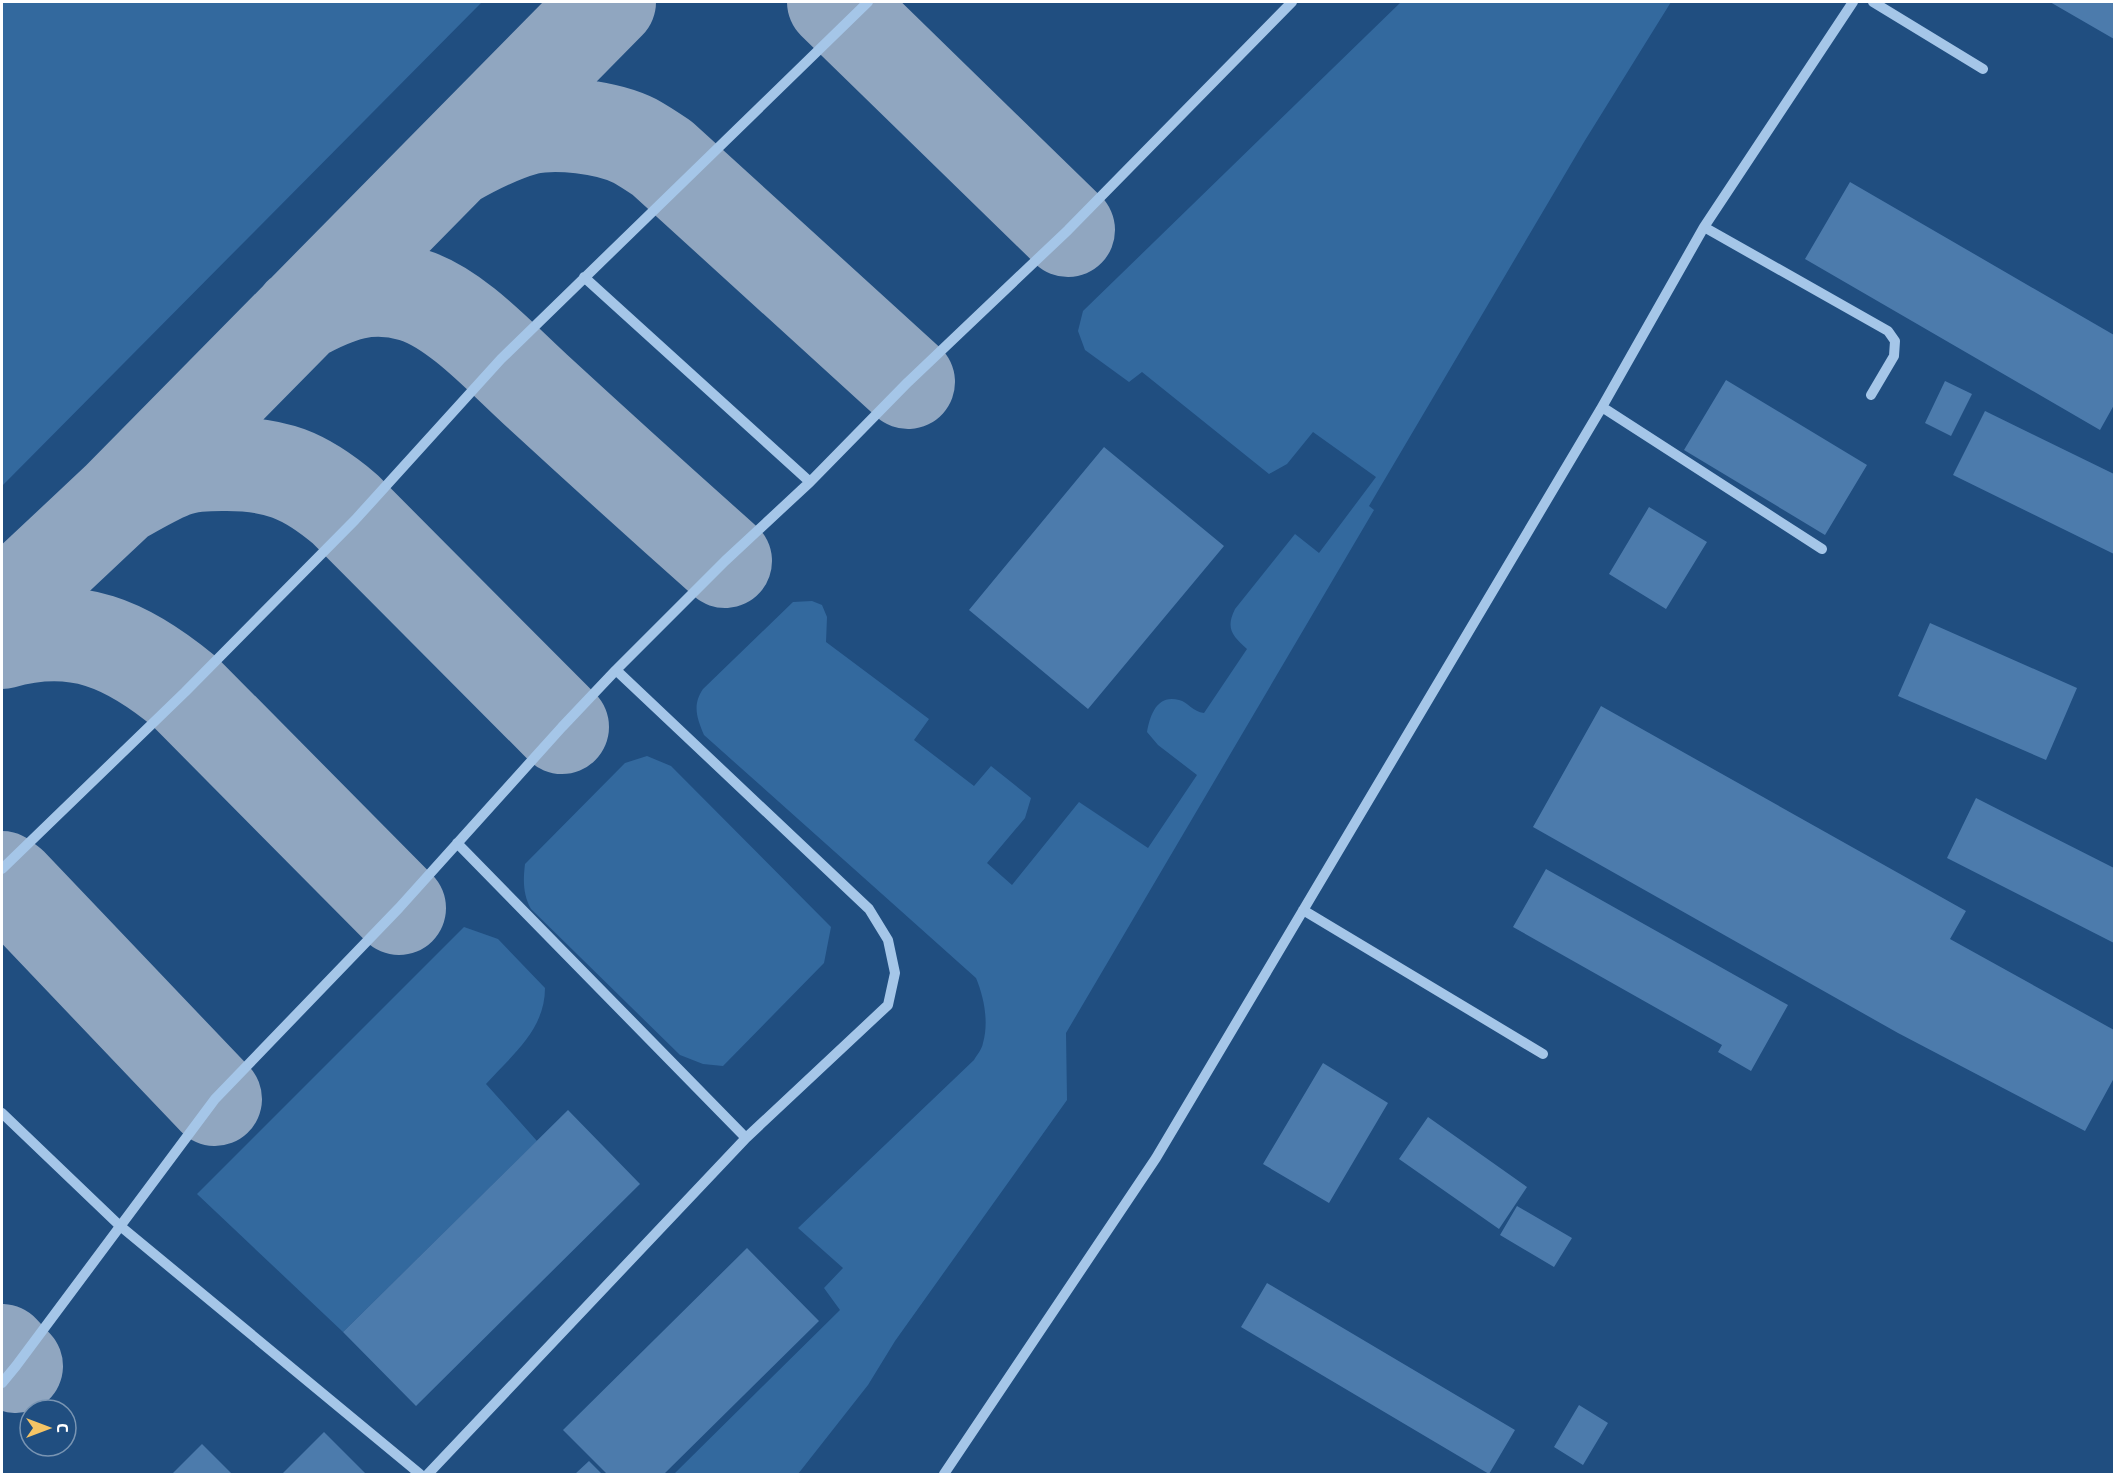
<svg xmlns="http://www.w3.org/2000/svg" width="2116" height="1476" font-family="'Exo 2',sans-serif">
  <style>
    .green { fill: #33699e }
    .lines { fill: none; stroke-linecap: round; stroke-linejoin: round }
    .taxiway { stroke: #90a6c0; stroke-width: 94 }
    .building { fill: #4c7bac }
    .minor { stroke: #a5c6e8; stroke-width: 10 }
  </style>
  <rect width="100%" height="100%" fill="#204e80"/>
  <!-- green -->
  <path class="green" d="M2,2H482L2,486Z
    M1401,2H1671L1584,142L1369,506L1374,510L1066,1033L1067,1100L895,1341L868,1385L798,1474H674L840,1310L824,1288L843,1268L798,1228L974,1060C977,1055 982,1049 983,1043C989,1022 984,997 976,978L704,735C697,718 692,705 703,689L793,602L812,601L822,605L827,617L826,642L929,719L914,740L974,786L991,766L1031,798L1025,818L987,863L1012,885L1079,802L1148,848L1197,775L1158,745L1147,732C1150,715 1157,694 1179,700C1188,702 1193,712 1204,713L1247,649C1233,636 1225,629 1235,609L1295,534L1319,553L1376,477L1313,432L1287,464L1269,474L1142,372L1129,382L1085,350L1078,331L1083,311Z
    M647,756L671,766L831,927L824,963L723,1066L703,1064L680,1055L531,909C523,894 523,881 525,864L625,763Z
    M464,927L498,939L545,988C545,1030 512,1055 486,1084L537,1141L343,1332L197,1194Z"/>
  <g class="lines">
    <!-- taxiway -->
    <path class="taxiway" d="M834,2L1068,230
      M454,160C477,147 500,135 526,128C556,121 607,127 635,141C644,146 653,152 662,158L908,382
      M300,315C338,294 370,282 413,295C456,308 502,359 535,389C598,447 661,504 725,561
      M122,497C138,488 155,478 172,471C187,465 206,464 222,464C275,463 305,475 345,509L562,727
      M2,609L119,499L609,2
      M2,642C76,621 127,644 185,692L399,908
      M2,878L10,884L215,1099
      M2,1351L16,1366"/>
  </g>
  <!-- building -->
  <path class="building" d="M2050,2H2114V39Z
    M1850,182L2114,335V405L2100,430L1805,259Z
    M1726,380L1867,465L1825,535L1684,450Z
    M1945,381L1972,394L1951,436L1925,423Z
    M1985,411L2114,474V554L1953,475Z
    M1104,447L1224,546L1088,709L969,610Z
    M1649,507L1707,542L1666,609L1609,574Z
    M1930,623L2077,688L2046,760L1898,696Z
    M1601,706L1966,911L1950,939L2114,1030V1078L2085,1131L1898,1033L1533,827Z
    M1976,798L2114,868V943L1947,858Z
    M1546,869L1788,1005L1751,1071L1718,1052L1722,1045L1513,927Z
    M1323,1063L1388,1103L1329,1203L1263,1164Z
    M568,1110L640,1184L416,1406L343,1332Z
    M1428,1117L1527,1187L1499,1229L1399,1159Z
    M1517,1206L1572,1238L1554,1267L1500,1235Z
    M747,1248L819,1321L664,1474H607L563,1430Z
    M1267,1283L1515,1430L1489,1474L1241,1327Z
    M1579,1405L1608,1423L1583,1465L1554,1447Z
    M324,1432L366,1474H282Z
    M202,1444L232,1474H172Z
    M589,1461L602,1474H575Z"/>
  <g class="lines">
    <!-- minor -->
    <path class="minor" d="M1873,2L1983,69
      M1704,227L1888,331L1895,341L1894,356L1871,395
      M584,277L810,482
      M1602,407L1822,549
      M616,670L869,909L888,940L895,973L888,1005L746,1138
      M2,869L185,692L355,520L501,359L868,2
      M1303,910L1543,1054
      M2,1113L119,1225L420,1474
      M2,1383L16,1366L215,1099L399,908L562,727L616,670L725,561L810,482L908,382L1068,230L1292,2
      M428,1474L746,1138L457,843
      M944,1474L1156,1158L1602,407L1704,227L1853,2"/>
  </g>
  <!-- border -->
  <rect width="2116" height="1476" fill="none" stroke="#ffffff" stroke-width="6"/>
  <!-- north arrow -->
  <g transform="translate(48 1428) rotate(90)"><circle r="28" fill="#204e80" stroke="#7995b3" stroke-width="1.5"/>
  <path d="M0-4.5L10 22L0 15L-10 22Z" fill="#f6c565"/>
  <text y="-9" font-size="16" font-weight="bold" text-anchor="middle" fill="#ffffff">С</text>
  </g>
</svg>
